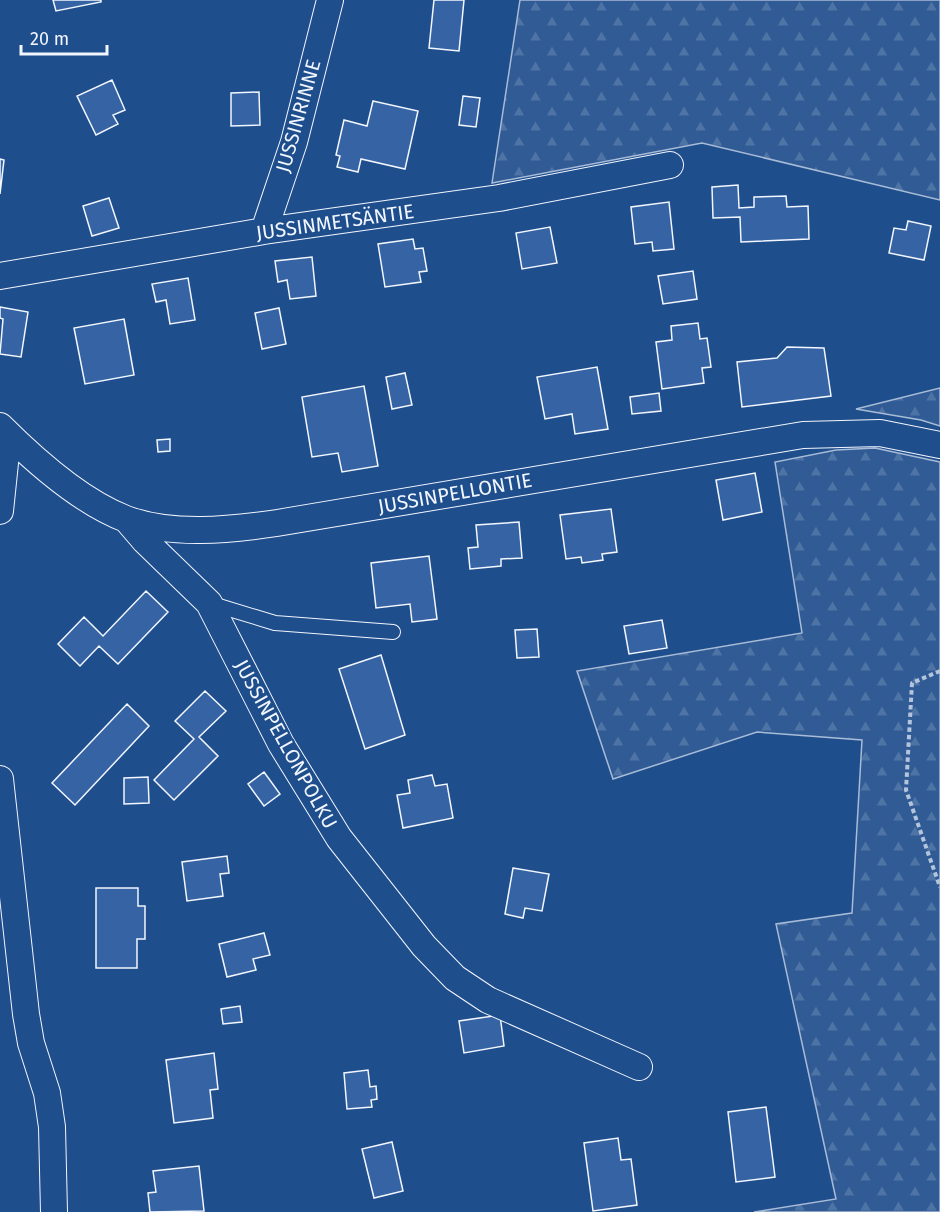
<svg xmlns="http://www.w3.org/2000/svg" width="940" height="1212" font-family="'Fira Sans',sans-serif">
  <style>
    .forest { fill: url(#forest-firs); stroke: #a8bbd7; stroke-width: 1.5 }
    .building { fill: #3563a3; stroke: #f2f6ff; stroke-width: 1.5 }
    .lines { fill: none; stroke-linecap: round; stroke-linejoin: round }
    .lane-casing { stroke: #f2f6ff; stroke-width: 16 }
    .street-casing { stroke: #f2f6ff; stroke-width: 28 }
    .path { stroke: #b3c4dc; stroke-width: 4; stroke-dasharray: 4.5 3; stroke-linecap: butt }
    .lane { stroke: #1f4e8c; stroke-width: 14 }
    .street { stroke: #1f4e8c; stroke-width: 26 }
    .labels { text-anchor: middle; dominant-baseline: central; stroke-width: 4.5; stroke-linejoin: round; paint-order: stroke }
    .street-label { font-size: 20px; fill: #f2f6ff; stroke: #1f4e8c }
  </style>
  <defs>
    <pattern id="forest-firs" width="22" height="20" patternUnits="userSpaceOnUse" patternTransform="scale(1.5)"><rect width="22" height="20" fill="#305b95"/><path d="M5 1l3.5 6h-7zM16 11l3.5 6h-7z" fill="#4e73a5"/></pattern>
  </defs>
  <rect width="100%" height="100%" fill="#1f4e8c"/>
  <!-- forest -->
  <path class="forest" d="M520,0H940V200L702,143L492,183Z
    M940,388V426L921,420L856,409Z
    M875,448L940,462V1212H754L836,1199L776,924L852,913L862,740L757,732L613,779L577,671L802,633L775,462L836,450Z"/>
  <!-- building -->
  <path class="building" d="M53,0H101V2L56,11Z
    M434,0H464L459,51L429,48Z
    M112,80L125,110L113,115L118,124L96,135L77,96Z
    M259,92L260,125L231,126V93Z
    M463,96L480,98L476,127L459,125Z
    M373,101L418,111L405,169L361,159L358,172L337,167L340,156L336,155L344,120L367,126Z
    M0,159L4,160L0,194Z
    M738,185L739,208L754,207V197L786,196L787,207L808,206L809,239L741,242L740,217L713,218L712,187Z
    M109,198L119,228L92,236L83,206Z
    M669,202L674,249L653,251L652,242L635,244L631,207Z
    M908,221L931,226L924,260L889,253L894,228L906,230Z
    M550,227L557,263L522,269L516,233Z
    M413,239L415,249L423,248L427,271L419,272L421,282L385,287L378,244Z
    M312,257L316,296L290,299L287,280L278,282L275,261Z
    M693,271L697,299L663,304L658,276Z
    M188,278L195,320L170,324L166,300L156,302L152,284Z
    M0,307L28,312L21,357L0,354L3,319L0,318Z
    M279,308L286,344L262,349L255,313Z
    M124,319L134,375L85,384L74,328Z
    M698,323L700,339L707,338L711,367L702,368L704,383L662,389L656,342L672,340L671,326Z
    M787,347L824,348L831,396L742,407L737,362L777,358Z
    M597,367L608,429L575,434L572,414L545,419L537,377Z
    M405,373L412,405L392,409L386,377Z
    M364,386L378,466L342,472L338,453L312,457L302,397Z
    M659,393L661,411L632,414L630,397Z
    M170,439V451L158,452L157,440Z
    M755,473L762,512L723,520L716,480Z
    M611,509L617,552L602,554L603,560L582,563L581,557L566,559L560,515Z
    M519,522L522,558L501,559V566L470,569L468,548L478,547L476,525Z
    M429,556L437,619L412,622L410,604L376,608L371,563Z
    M146,591L168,612L118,664L99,646L80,666L58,644L84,617L103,636Z
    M662,620L667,648L629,654L624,626Z
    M537,629L539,657L517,658L515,630Z
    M381,655L405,735L365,749L339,669Z
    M205,691L226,711L199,737L218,756L174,800L154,780L194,739L175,721Z
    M127,704L149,726L75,805L52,783Z
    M264,772L280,794L264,806L248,784Z
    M432,775L435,786L447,784L453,818L403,828L397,795L410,793L408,780Z
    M148,777L149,803L124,804V778Z
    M227,856L229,873L220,874L223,896L187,901L182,862Z
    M513,868L549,874L542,911L525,908L523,918L505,914Z
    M96,888H138V906H145V939H137V968H96Z
    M264,933L270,955L253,959L256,970L227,977L219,944Z
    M240,1006L242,1022L223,1024L221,1009Z
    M500,1015L504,1046L464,1053L459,1021Z
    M214,1053L218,1089L210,1090L213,1118L174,1123L166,1060Z
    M368,1070L370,1087L376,1086L377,1099L371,1100L372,1107L347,1109L344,1073Z
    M766,1107L775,1177L736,1182L728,1112Z
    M618,1138L621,1160L631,1159L637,1205L593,1211L584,1143Z
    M392,1142L403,1191L374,1198L362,1149Z
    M199,1166L204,1211L150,1212L148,1193L156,1192L153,1171Z"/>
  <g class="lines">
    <defs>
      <path id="lane" d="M209,603L275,623L393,632"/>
      <path id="street" d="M264,231L294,142L330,0
        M0,276L264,231L499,198L670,165
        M0,426C34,460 81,502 126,519C172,536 229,530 277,523L803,435L880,433L940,445
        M0,511L8,434
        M127,520L145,541L209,603L281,744L339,838L424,946L455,978L488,1000L639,1067
        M0,779L26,1014L31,1043L47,1093L52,1127L54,1212"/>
    </defs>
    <!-- lane casing -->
    <use href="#lane" class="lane-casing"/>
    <!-- street casing -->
    <use href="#street" class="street-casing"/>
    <!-- path -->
    <path class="path" d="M940,671L912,683L906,790L940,887"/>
    <!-- lane -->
    <use href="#lane" class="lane"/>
    <!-- street -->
    <use href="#street" class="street"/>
  </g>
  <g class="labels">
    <!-- street labels -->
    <g class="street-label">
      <text transform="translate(298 116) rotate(-74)">JUSSINRINNE</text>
      <text transform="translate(335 222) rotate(-8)">JUSSINMETSÄNTIE</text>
      <text transform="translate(455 493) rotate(-10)">JUSSINPELLONTIE</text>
      <text transform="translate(286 744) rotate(61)">JUSSINPELLONPOLKU</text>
    </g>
  </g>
  <!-- scale -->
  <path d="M21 45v9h86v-9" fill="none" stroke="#f2f6ff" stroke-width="3"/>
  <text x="30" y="45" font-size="18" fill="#f2f6ff" stroke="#1f4e8c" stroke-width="4.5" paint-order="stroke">20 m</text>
</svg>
